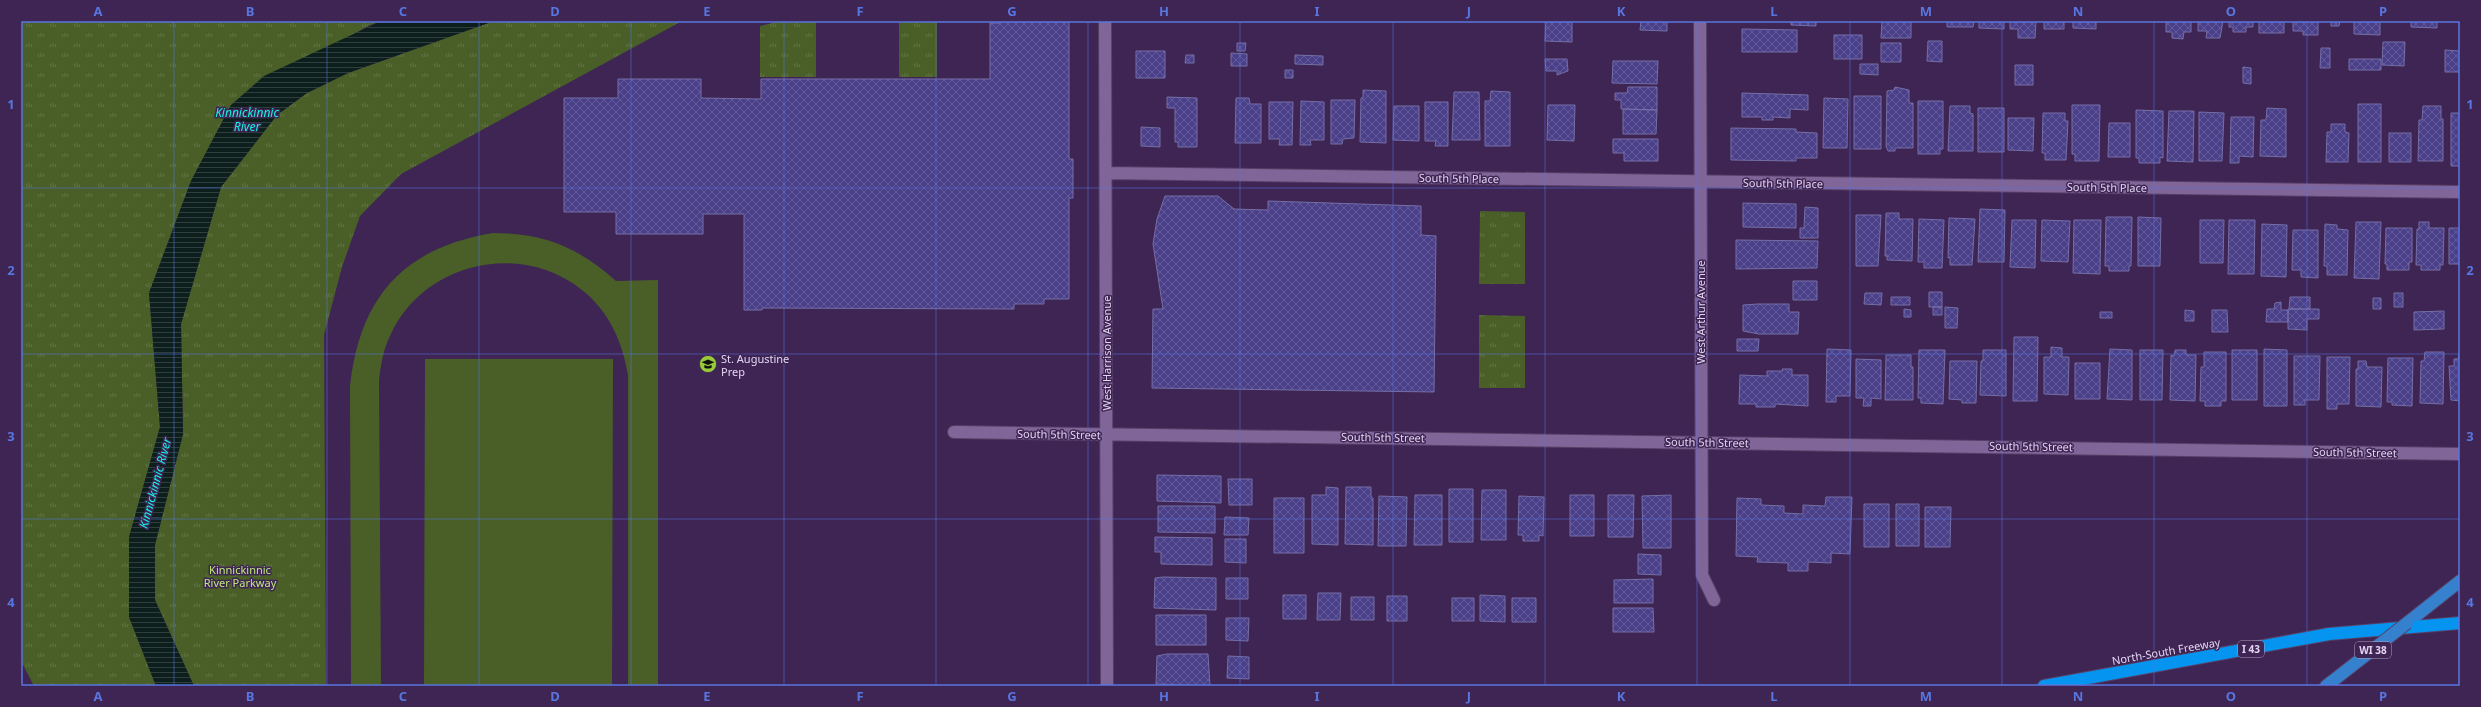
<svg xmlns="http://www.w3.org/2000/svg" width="2481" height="707" font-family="'Noto Sans',sans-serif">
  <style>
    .green { fill: #495f27 }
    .park { fill: url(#park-tufts) }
    .water { fill: url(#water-rules) }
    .building { fill: url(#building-cross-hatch); stroke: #746fa7 }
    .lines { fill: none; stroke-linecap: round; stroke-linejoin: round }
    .minor-casing { stroke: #564068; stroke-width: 14 }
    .major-casing { stroke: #564068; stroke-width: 14 }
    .highway-casing { stroke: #564068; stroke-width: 14 }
    .minor { stroke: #806599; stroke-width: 12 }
    .major { stroke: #3681cd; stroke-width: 12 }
    .highway { stroke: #0594f0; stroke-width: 12 }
    .major-bridge-casing { stroke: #564068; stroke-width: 14; stroke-linecap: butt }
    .major-bridge { stroke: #3681cd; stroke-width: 12 }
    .grid { fill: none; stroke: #5876e0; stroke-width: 1; stroke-opacity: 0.55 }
    .labels { text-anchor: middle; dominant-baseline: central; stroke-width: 3; stroke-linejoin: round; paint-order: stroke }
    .shield { fill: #3e2553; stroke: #b2a0c2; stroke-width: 1 }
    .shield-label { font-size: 10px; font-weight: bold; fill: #e3d5f2 }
    .street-label { font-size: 11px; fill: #e3d5f2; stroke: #3e2553 }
    .poi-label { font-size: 11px; fill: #e3d5f2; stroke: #3e2553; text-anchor: start }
    .park-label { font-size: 11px; fill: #bdea7a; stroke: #3e2553 }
    .water-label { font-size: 12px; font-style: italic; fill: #15f1e3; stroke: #3e2553 }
    .neatline { fill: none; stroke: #5876e0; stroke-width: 1.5 }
    .grid-label { font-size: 13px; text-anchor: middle; font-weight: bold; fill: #5876e0 }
  </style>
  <defs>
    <pattern id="park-tufts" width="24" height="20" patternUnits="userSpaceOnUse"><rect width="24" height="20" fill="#495f27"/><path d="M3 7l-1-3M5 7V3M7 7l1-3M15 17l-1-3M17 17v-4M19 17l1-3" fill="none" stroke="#637547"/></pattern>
    <pattern id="water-rules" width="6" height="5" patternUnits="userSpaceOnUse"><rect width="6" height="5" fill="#0d1f1d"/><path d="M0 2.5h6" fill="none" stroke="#303f3e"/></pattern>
    <pattern id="building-cross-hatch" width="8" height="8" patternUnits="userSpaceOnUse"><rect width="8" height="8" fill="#4a3f89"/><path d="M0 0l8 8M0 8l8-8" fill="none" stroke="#645a9a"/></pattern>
  </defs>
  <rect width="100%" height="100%" fill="#3e2553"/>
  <!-- green -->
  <path class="green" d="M493,233C544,233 578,247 616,281L658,280V686H628V376C623,343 609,311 582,290C520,240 422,263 390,336C383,350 381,365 379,380L381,686H351L350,386C360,297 403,248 493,233Z
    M425,359H613L612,686H424Z"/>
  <!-- park -->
  <path class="park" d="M21,21H381L368,26L231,105L191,181L149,293L160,427L129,537V617L156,686H34L21,661Z
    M494,21H682L401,174L360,216L342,267L324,335L326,686H194L155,600V545L183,434L181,324L221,187L277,115L307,93L348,73Z
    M780,21H816V77H760V26Z
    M899,21H937V77H899Z
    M1480,211L1525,212V284H1479Z
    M1479,315L1525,316V388H1479Z"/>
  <!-- water -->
  <path class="water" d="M381,21H494L348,73L307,93L277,115L221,187L181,324L183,434L155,545V600L194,686H156L129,617V537L160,427L149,293L191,181L231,105L264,76Z"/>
  <!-- building -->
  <path class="building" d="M1000,21H1069V159H1073V198H1069V299H1044V304H1014V309L762,308V310H744V214H703V234H616V212H564V98H618V79H701V98L761,99V79H990V23H1000Z
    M1546,21H1572V42L1545,41Z
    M1641,21H1667V31L1640,30Z
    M1791,21H1816V26L1791,25Z
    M1882,21H1911V38H1881Z
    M1947,21H1974L1973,27H1947Z
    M1979,21H2004V29L1979,28Z
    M2010,21H2036L2035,38H2018V29H2010Z
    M2044,21H2064V29H2044Z
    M2073,21H2096V29L2073,28Z
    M2166,21H2191V32H2184L2183,39L2172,38V32H2166Z
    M2198,21H2223L2220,38H2206L2207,31H2198Z
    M2229,21H2253V27H2246V32H2233V27H2229Z
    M2259,21H2284V33H2259Z
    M2293,21H2318V35H2303V31H2293Z
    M2331,21H2340L2339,26H2331Z
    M2354,21H2380V35L2354,34Z
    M2411,21H2437V28L2411,27Z
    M1742,29L1797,30V52H1742Z
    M1834,35H1862V59H1834Z
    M1928,41H1942V62L1927,61Z
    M2383,42H2405L2404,66L2382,65Z
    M1237,43H1246L1245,51H1237Z
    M1881,43H1901V62H1881Z
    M2321,48H2330V68H2320Z
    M2445,50L2460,51V72H2445Z
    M1136,51H1165V78H1136Z
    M1231,53L1247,54V66H1231Z
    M1186,55H1194V63H1185Z
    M1295,55L1323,56V65L1295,64Z
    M1545,59H1567L1568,71L1557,75V71H1546Z
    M2349,59H2381V70H2349Z
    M1613,61H1658L1657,84L1612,83Z
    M1860,64H1878V75L1860,74Z
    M2015,65H2033V85H2015Z
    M2243,67L2251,68V84L2243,83Z
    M1285,70H1293V78H1285Z
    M1628,87H1657V110L1621,109V100H1615V93H1627Z
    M1895,87L1909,90V103H1913V148H1895V151H1888L1886,146L1887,91L1894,90Z
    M1363,90L1386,91V143L1360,142L1361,98H1363Z
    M1491,91L1510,92V146H1485V101H1490Z
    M1454,92H1479L1480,140H1452Z
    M1742,93L1808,95V110L1790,109V118L1773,117V120H1762V117H1742Z
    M1854,96H1881V149H1854Z
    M1167,97L1197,98V147H1178V142H1175V108H1167Z
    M1236,98H1249L1250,104H1261V143H1235Z
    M1824,98L1848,99L1847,148H1823Z
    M1331,100H1355L1354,138L1343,139L1342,144H1331Z
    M1301,101L1324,102V140H1310L1311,145H1300Z
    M1918,101H1943V149H1940V154H1918Z
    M1269,102H1293L1292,145H1279L1280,139H1269Z
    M1425,102H1448V146H1435L1436,141H1425Z
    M2358,104H2381V162H2358Z
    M1548,105H1575L1574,141L1547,140Z
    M2072,105H2100L2099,161H2075V154H2072Z
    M1394,106H1419V141L1393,140Z
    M1950,106H1970V113L1973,114V151H1948Z
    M2423,106H2441V119H2443V161H2418L2419,120H2422Z
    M1978,108H2004V152H1978Z
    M2267,108L2286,109V157L2260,156L2261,120H2266Z
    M1623,109L1657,110L1656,134H1623Z
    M2136,110L2163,111V158L2160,157V163H2139V158H2136Z
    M2169,111H2194L2193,162L2167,161Z
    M2199,112L2224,113L2222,161H2199Z
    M2043,113H2065V121H2068L2066,160H2045V153H2042Z
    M2451,113H2460V166H2451Z
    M2231,117H2254L2253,157L2239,156V163H2230Z
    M2008,118H2034L2033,151L2008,150Z
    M2109,123H2130V157H2108Z
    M2331,124H2345V132L2349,133L2348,162H2326L2327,132H2331Z
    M1141,127L1160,128V147L1141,146Z
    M1731,128L1796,129V132L1817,133V158H1796V161L1731,160Z
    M2389,133H2411V162H2389Z
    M1613,139H1658V161H1624V153H1613Z
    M1165,196H1218L1234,209L1268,210V201L1421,206V235L1436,236L1434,392L1152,388L1153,309H1163L1153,244L1157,219Z
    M1743,203L1796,204V228L1743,227Z
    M1805,207L1818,208V238H1800V228H1804Z
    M1980,209L2005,210L2004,262H1978Z
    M1886,213H1899V219H1913L1912,261L1887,260V256H1885Z
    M1856,215H1881L1878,266H1856Z
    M2106,217H2132L2131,266H2129V271H2109V266H2105Z
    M2138,217L2161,218L2160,266H2138Z
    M1949,218L1975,219L1972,265H1950V257L1948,258Z
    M1919,219L1944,220L1942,268H1924V262H1918Z
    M2012,220H2036L2035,268L2010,267Z
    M2042,220L2070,221L2068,262L2041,261Z
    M2074,220H2101L2100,274L2073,273Z
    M2200,220H2224L2223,263H2200Z
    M2229,220H2255L2254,274H2228Z
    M2356,222H2381L2379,279L2354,278Z
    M2419,222H2429V228H2444L2443,265H2440V270H2421V265H2416L2417,229H2419Z
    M2262,224L2287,225L2286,277L2261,276Z
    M2325,224L2337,225V229L2348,230L2347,275H2327V266H2324Z
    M2386,228H2412V262H2409V270H2387V264H2385Z
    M2449,228H2460V270L2459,264H2449Z
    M2293,230H2318V278L2301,277V270H2292Z
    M1736,240L1818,241L1817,268L1736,269Z
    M1793,281H1817V300H1793Z
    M1929,292H1942V307H1929Z
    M1865,293H1882L1881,305L1864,304Z
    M2394,293H2403V307H2394Z
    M1891,297H1910V305H1891Z
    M2290,297H2310V309H2289Z
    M2373,298H2381V309H2373Z
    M2281,302V310H2288V322H2266L2267,309H2274L2275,303Z
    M1758,304H1789V312H1799L1798,334H1759L1743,331V305Z
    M1933,307H1942V315H1933Z
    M1945,307L1958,308L1957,328H1945Z
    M1904,309L1911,310V317H1904Z
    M2288,309H2319V319H2307V330L2288,329Z
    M2185,310L2194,311V321H2185Z
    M2212,310H2227L2228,332H2212Z
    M2444,311V329L2414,330V312Z
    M2100,312H2112V318H2100Z
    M2014,337H2038L2037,401H2013Z
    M1737,339H1759L1758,351H1737Z
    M2051,347L2062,348V357H2069L2068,395L2044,394V357H2051Z
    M1827,349L1851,350L1850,396H1836V402H1826Z
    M2110,349L2132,350V400L2107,399Z
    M2264,349L2287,350V406H2264Z
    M1919,350H1945L1943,404L1921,403V398H1918Z
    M1983,350H2006V396L1980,395L1981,361H1983Z
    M2140,350H2163L2162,400H2140Z
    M2175,350H2186V355H2196L2195,401L2170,400L2171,355L2174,356Z
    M2232,350H2257V400H2232Z
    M2204,352H2226V401H2221V406H2205V401H2200L2201,367H2204Z
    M2425,352H2444L2443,404L2420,403L2421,361H2424Z
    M2459,353L2460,401L2451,400L2449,366H2454V359H2458Z
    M1886,355H1911V367H1913V400H1885Z
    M2294,356H2320L2319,400H2305V405H2294Z
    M2327,357H2350L2349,404H2337V409H2327Z
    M2388,358H2413L2412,406L2392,405V402H2387Z
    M1856,359L1881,360V399L1871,398V406H1863L1864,398H1856Z
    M1950,361H1977L1976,403H1962V400L1949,399Z
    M2358,361H2366L2367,367H2382L2381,407L2356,406V369H2358Z
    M2075,363H2100V399H2075Z
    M1782,369H1792V375H1808V406L1775,404V407H1756V404H1739L1740,375L1767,376V371H1783Z
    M1157,475L1221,476V503L1157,501Z
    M1228,479H1252V505H1229Z
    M1326,487L1338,488V545L1312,544V495H1326Z
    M1346,487H1371V497L1373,498V545L1345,544Z
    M1449,489H1473V542H1449Z
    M1482,490H1506V540H1481Z
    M1415,495H1442V545H1414Z
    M1570,495H1594V536H1570Z
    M1608,495H1634L1633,537H1608Z
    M1671,495V548H1643L1642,496Z
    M1379,496L1407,497L1406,546H1378Z
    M1519,496L1544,497L1543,536L1539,535V541H1523V535H1518Z
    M1826,497H1852L1850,554L1831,553V563L1808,562V571H1788V563L1757,562L1758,557L1736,556L1737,498L1761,499V505L1784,506V513L1803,514V505L1825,506Z
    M1274,498H1304V553H1274Z
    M1864,504H1889V547H1864Z
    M1896,504H1919V546H1896Z
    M1158,506H1215V533L1158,532Z
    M1925,507H1951L1950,547H1925Z
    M1225,517L1249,518L1248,535H1224Z
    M1155,537L1212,538V565L1161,564V552H1155Z
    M1225,539H1246V563L1225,562Z
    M1638,554L1661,555V575L1638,574Z
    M1163,577L1216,578V610L1154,608L1155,578Z
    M1226,578H1248V599H1226Z
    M1653,579V603H1614V580Z
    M1318,593H1341L1340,620H1317Z
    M1283,595H1306V619H1283Z
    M1480,595L1505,596V622L1480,621Z
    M1387,596H1407V621H1387Z
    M1351,597H1374V620H1351Z
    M1452,598H1474V621H1452Z
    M1512,598H1536V622H1512Z
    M1613,608H1653L1654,632H1613Z
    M1156,615H1206V645H1156Z
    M1226,618H1249L1248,641L1226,640Z
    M1167,654H1208L1210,686L1156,684L1157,656Z
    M1228,656L1249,657V679L1227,678Z"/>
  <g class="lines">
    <defs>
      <path id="minor" d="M1105,21L1107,686
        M1700,21L1702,575L1714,600
        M1106,173L2460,192
        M954,432L2460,454"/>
      <path id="major" d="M2407,623L2460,581
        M2326,686L2339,676"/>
      <path id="highway" d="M2044,686L2329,634L2460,623"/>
    </defs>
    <!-- minor casing -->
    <use href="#minor" class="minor-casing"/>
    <!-- major casing -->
    <use href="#major" class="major-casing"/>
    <!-- highway casing -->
    <use href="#highway" class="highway-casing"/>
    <!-- minor -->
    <use href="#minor" class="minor"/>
    <!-- major -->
    <use href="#major" class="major"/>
    <!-- highway -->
    <use href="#highway" class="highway"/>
    <defs>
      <path id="major-bridge" d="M2339,676L2407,623"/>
    </defs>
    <!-- major-bridge casing -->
    <use href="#major-bridge" class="major-bridge-casing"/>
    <!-- major-bridge -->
    <use href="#major-bridge" class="major-bridge"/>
  </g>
  <!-- grid -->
  <path class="grid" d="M174,21V686M327,21V686M479,21V686M631,21V686M784,21V686M936,21V686M1088,21V686M1240,21V686M1393,21V686M1545,21V686M1697,21V686M1850,21V686M2002,21V686M2154,21V686M2307,21V686M21,188H2460M21,354H2460M21,519H2460"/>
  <!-- icons -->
  <defs>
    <symbol id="school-disc" viewBox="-11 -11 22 22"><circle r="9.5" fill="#97cc38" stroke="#3e2553"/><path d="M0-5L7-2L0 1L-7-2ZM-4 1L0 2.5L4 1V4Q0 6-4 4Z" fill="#111"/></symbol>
  </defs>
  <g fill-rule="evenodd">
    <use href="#school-disc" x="698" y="354" width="20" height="20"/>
  </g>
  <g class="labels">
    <!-- shield labels -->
    <g class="shield">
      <rect x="2238" y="641" width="26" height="16" rx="3"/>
      <rect x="2355" y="642" width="36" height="16" rx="3"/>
    </g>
    <g class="shield-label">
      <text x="2251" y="649">I 43</text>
      <text x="2373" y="650">WI 38</text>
    </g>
    <!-- street labels -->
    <g class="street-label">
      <text transform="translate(1459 178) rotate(1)">South 5th Place</text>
      <text transform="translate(1783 183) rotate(1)">South 5th Place</text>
      <text transform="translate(2107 187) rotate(1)">South 5th Place</text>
      <text transform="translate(1700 312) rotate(-90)">West Arthur Avenue</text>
      <text transform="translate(1106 353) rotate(-90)">West Harrison Avenue</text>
      <text transform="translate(1059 434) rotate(1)">South 5th Street</text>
      <text transform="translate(1383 437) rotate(1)">South 5th Street</text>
      <text transform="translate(1707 442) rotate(1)">South 5th Street</text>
      <text transform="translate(2031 446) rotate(1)">South 5th Street</text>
      <text transform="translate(2355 452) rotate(1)">South 5th Street</text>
      <text transform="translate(2166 651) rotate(-10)">North-South Freeway</text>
    </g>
    <!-- poi labels -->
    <g class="poi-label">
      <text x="721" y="358">St. Augustine<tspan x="721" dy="13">Prep</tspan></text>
    </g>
    <!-- park labels -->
    <g class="park-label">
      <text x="240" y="569">Kinnickinnic<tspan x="240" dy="13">River Parkway</tspan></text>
    </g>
    <!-- water labels -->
    <g class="water-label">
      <text x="247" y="112">Kinnickinnic<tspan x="247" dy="14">River</tspan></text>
      <text transform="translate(155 483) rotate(-75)">Kinnickinnic River</text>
    </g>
  </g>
  <!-- border -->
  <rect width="2481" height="707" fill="none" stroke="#3e2553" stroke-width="44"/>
  <rect x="22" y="22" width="2437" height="663" class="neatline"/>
  <g class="grid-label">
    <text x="98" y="16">A</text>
    <text x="250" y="16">B</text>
    <text x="403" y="16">C</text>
    <text x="555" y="16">D</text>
    <text x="707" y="16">E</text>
    <text x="860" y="16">F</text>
    <text x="1012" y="16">G</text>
    <text x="1164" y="16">H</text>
    <text x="1317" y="16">I</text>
    <text x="1469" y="16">J</text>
    <text x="1621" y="16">K</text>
    <text x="1774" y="16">L</text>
    <text x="1926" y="16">M</text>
    <text x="2078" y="16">N</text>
    <text x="2231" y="16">O</text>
    <text x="2383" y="16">P</text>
    <text x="11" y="109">1</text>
    <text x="2470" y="109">1</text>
    <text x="11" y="275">2</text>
    <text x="2470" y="275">2</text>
    <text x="11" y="441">3</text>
    <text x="2470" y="441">3</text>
    <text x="11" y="607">4</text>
    <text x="2470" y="607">4</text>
    <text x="98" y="701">A</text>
    <text x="250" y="701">B</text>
    <text x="403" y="701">C</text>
    <text x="555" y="701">D</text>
    <text x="707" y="701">E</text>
    <text x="860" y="701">F</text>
    <text x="1012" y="701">G</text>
    <text x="1164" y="701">H</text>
    <text x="1317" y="701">I</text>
    <text x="1469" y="701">J</text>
    <text x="1621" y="701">K</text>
    <text x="1774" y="701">L</text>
    <text x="1926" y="701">M</text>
    <text x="2078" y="701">N</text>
    <text x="2231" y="701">O</text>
    <text x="2383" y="701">P</text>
  </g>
</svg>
